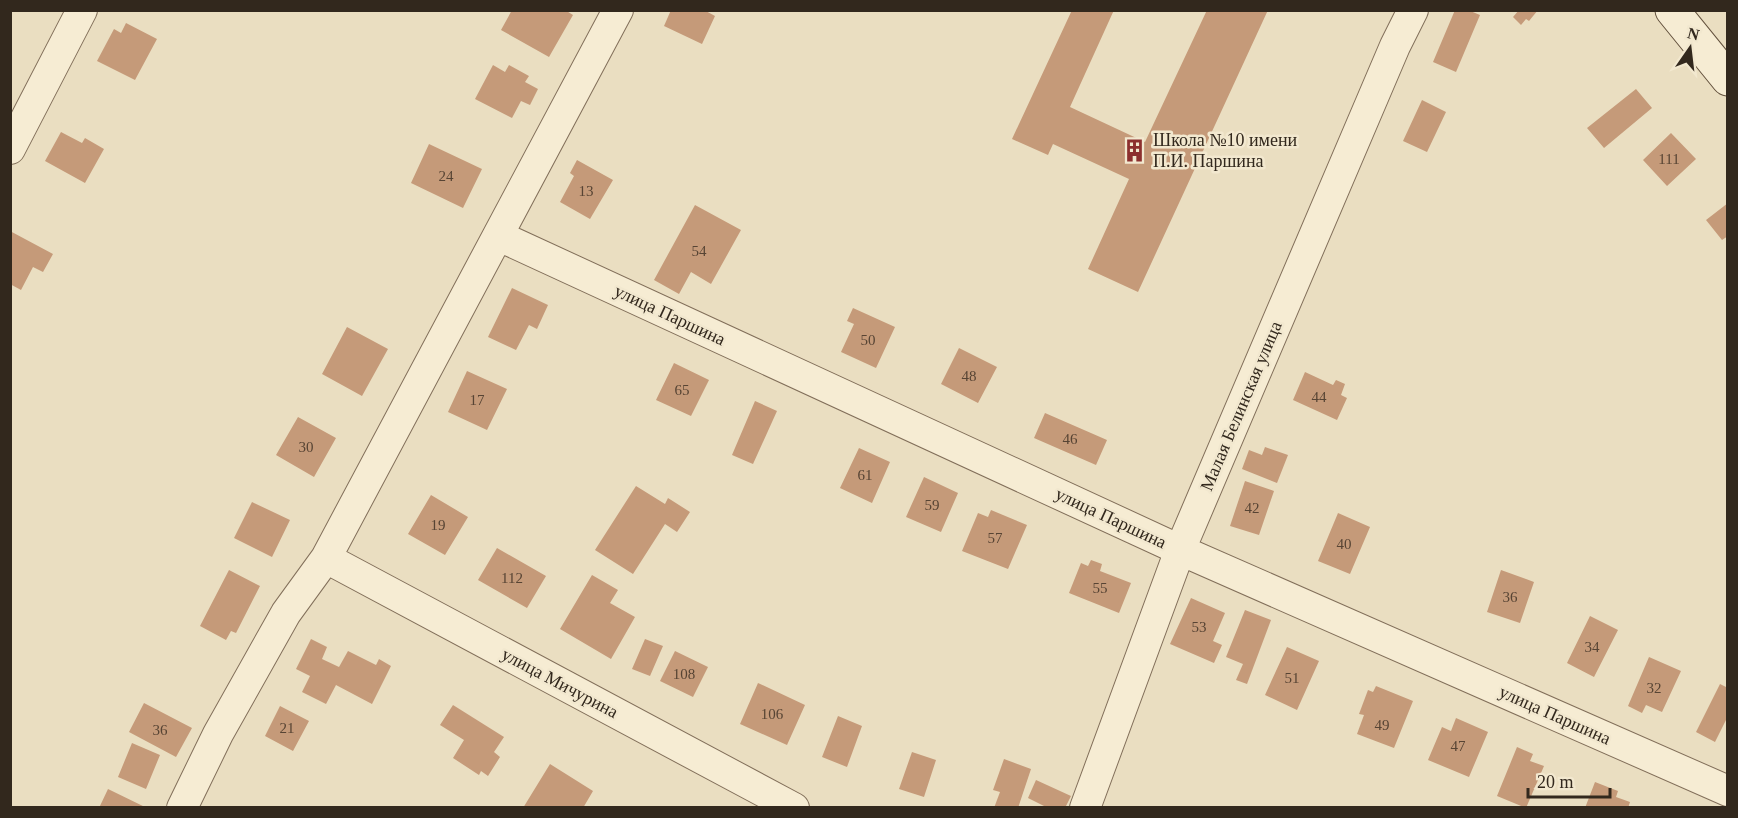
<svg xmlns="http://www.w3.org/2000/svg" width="1738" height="818" font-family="'Times New Roman',serif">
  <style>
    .building { fill: #c59a79 }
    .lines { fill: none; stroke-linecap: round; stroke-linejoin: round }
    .minor-casing { stroke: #826f5a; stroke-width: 32 }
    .secondary-casing { stroke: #63513d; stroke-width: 35 }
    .minor { stroke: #f6ecd3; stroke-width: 30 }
    .secondary { stroke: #f6ecd3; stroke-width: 33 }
    .labels { text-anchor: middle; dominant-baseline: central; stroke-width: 5; stroke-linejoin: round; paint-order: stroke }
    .number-label { font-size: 15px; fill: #574434 }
    .poi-label { font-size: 18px; fill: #32281d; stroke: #f2e8cf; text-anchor: start }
    .street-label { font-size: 18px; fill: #32281d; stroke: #f2e8cf }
  </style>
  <rect width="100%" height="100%" fill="#eadec1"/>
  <!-- building -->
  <path class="building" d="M512,10H565L573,15L549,57L501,30Z
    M671,10H704L715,16L702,44L664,26Z
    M1072,10H1114L1070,107L1145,142L1207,10H1268L1138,292L1088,269L1129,179L1053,144L1048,155L1012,139Z
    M1455,10H1468L1480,15L1456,72L1433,62Z
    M1519,10H1538L1529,21L1526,19L1521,25L1513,17Z
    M126,23L157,39L135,80L97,61L114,29L121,33Z
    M493,65L505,72L509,65L529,76L525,82L538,89L530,105L521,101L512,118L475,99Z
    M1636,89L1652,108L1604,148L1587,128Z
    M1422,100L1446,112L1427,152L1403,141Z
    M61,132L82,143L85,138L104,149L85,183L45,161Z
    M1671,133L1696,159L1667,186L1643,160Z
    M429,144L482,169L463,208L411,183Z
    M577,160L613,180L590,219L560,202L574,176L570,173Z
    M1728,203V236L1722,240L1706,220Z
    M695,205L741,230L711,284L691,272L679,294L654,280Z
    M10,231L53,254L43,272L33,267L21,290L10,284Z
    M512,288L548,305L537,329L529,325L516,350L488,337Z
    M853,308L895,327L876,368L841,352L854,324L847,321Z
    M347,327L388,349L362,396L322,374Z
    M959,348L997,367L978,403L941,384Z
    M674,363L709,380L691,416L656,400Z
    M467,371L507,389L487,430L448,412Z
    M1305,372L1333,385L1336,380L1345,384L1341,395L1347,398L1337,420L1293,400Z
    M755,401L777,411L753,464L732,455Z
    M1045,413L1107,440L1096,465L1034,438Z
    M298,417L336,438L314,477L276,455Z
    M1265,447L1288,455L1277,483L1242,469L1249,450L1262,455Z
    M859,448L890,462L872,503L840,488Z
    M924,477L958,493L941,532L906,517Z
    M1245,481L1274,491L1259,535L1230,526Z
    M636,486L665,504L668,498L690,512L677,532L665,524L633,574L595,550Z
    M431,495L468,517L445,555L408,534Z
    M252,502L290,520L272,557L234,538Z
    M991,510L1027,525L1008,569L962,551L978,513L988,517Z
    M1338,513L1370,527L1350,574L1318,561Z
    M497,548L546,576L527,608L478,580Z
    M1091,560L1102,564L1100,571L1131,583L1119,613L1069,593L1081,563L1088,566Z
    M229,570L260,586L236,633L231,631L226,640L200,626Z
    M1501,570L1534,582L1520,623L1487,612Z
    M592,575L618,590L610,603L635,617L611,659L560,629Z
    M1191,598L1225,613L1213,641L1222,645L1214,663L1170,644Z
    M1245,610L1271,620L1247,684L1236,680L1243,664L1226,657Z
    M1590,616L1618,630L1594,677L1567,663Z
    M311,639L327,647L322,659L339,667L348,651L376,665L379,659L391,666L372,704L336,685L326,704L302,692L310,676L296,669Z
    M645,639L663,646L650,676L632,669Z
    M1287,647L1319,661L1297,710L1265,695Z
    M675,651L708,667L693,697L660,681Z
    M1649,657L1681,671L1662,712L1646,705L1642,713L1628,706Z
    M758,683L805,705L787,745L740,724Z
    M1720,684L1728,688V716L1715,742L1696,732Z
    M1376,686L1413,701L1394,748L1357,734L1364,715L1359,714L1368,690L1373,692Z
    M144,703L192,728L176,757L129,732Z
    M453,705L504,737L494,752L500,757L488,776L481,771L479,775L453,758L464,740L440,725Z
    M280,706L309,721L293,751L265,736Z
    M838,716L862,726L847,767L822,757Z
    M1456,718L1488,732L1469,777L1428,760L1442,727L1451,731Z
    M132,743L160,755L146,789L118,777Z
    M1517,747L1533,754L1530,761L1544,766L1526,808L1497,796Z
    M912,752L936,760L924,797L899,789Z
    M1004,759L1031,769L1018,808H994L1000,792L993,790Z
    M550,764L593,791L583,808H523Z
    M1036,780L1071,796L1065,808H1048L1028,798Z
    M1595,782L1618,791L1616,797L1630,802L1628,808H1585Z
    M108,789L147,808H99Z"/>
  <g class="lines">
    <defs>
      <path id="minor" d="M10,149L82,10
        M499,236L1180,550L1728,791
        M326,558L794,808
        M182,808L218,734L286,613L326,558L618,10
        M1085,808L1180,550L1395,46L1413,10"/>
      <path id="secondary" d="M1672,10L1728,79"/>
    </defs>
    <!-- minor casing -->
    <use href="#minor" class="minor-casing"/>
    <!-- secondary casing -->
    <use href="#secondary" class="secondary-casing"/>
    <!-- minor -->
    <use href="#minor" class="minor"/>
    <!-- secondary -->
    <use href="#secondary" class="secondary"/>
  </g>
  <!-- icons -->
  <defs>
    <symbol id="building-bare" viewBox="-9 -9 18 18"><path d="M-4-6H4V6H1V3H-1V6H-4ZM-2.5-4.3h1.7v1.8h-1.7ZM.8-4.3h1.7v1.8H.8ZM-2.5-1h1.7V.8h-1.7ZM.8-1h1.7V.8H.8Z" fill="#8c2f2e" stroke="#f2e8cf" stroke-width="2.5" paint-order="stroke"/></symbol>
  </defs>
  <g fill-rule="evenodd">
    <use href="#building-bare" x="1118" y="134" width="33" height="33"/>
  </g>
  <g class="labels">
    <!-- number labels -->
    <g class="number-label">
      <text x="1669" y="159">111</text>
      <text x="446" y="176">24</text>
      <text x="586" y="191">13</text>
      <text x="699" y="251">54</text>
      <text x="868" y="340">50</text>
      <text x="969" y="376">48</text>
      <text x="682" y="390">65</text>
      <text x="1319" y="397">44</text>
      <text x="477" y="400">17</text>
      <text x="1070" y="439">46</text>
      <text x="306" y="447">30</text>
      <text x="865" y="475">61</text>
      <text x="932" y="505">59</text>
      <text x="1252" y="508">42</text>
      <text x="438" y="525">19</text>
      <text x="995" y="538">57</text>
      <text x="1344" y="544">40</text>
      <text x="512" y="578">112</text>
      <text x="1100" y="588">55</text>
      <text x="1510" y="597">36</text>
      <text x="1199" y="627">53</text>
      <text x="1592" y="647">34</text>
      <text x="684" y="674">108</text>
      <text x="1292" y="678">51</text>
      <text x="1654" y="688">32</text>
      <text x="772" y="714">106</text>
      <text x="1382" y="725">49</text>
      <text x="287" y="728">21</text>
      <text x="160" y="730">36</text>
      <text x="1458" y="746">47</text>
    </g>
    <!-- poi labels -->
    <g class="poi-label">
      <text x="1153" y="140">Школа №10 имени<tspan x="1153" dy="21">П.И. Паршина</tspan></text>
    </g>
    <!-- street labels -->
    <g class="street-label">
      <text transform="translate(670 315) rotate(25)">улица Паршина</text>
      <text transform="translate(1241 406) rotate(-67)">Малая Белинская улица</text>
      <text transform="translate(1111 518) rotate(25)">улица Паршина</text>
      <text transform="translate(560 683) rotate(28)">улица Мичурина</text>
      <text transform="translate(1555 715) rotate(24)">улица Паршина</text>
    </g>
  </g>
  <!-- border -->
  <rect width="1738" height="818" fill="none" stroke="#32281d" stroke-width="24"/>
  <!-- north arrow -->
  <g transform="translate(1690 48) rotate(14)" stroke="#f2e8cf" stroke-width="4.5" paint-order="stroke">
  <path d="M0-4.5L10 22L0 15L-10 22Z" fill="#32281d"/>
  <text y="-9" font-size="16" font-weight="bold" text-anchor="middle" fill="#32281d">N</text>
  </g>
  <!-- scale -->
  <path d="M1528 788v9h82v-9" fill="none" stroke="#32281d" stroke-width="3"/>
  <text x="1537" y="788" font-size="18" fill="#32281d" stroke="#f2e8cf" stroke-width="4.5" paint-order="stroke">20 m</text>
</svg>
